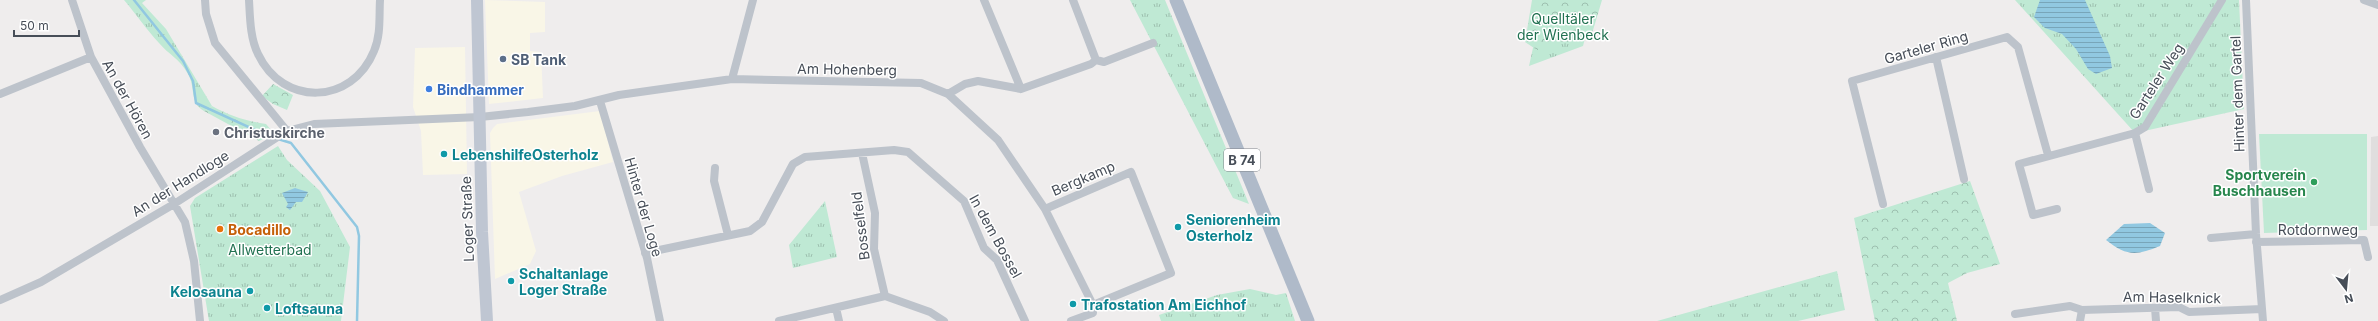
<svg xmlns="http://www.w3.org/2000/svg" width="2378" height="321" font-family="Inter,sans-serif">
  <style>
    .commercial { fill: #f9f6e7 }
    .education { fill: #e0dede }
    .grass { fill: url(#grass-tufts) }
    .forest { fill: url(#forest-crowns) }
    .garden { fill: #bfe9d4 }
    .water { fill: url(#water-rules) }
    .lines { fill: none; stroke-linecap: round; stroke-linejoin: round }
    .stream { stroke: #91c8e1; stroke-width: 2.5 }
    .street { stroke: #bdc3cb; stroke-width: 8 }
    .secondary { stroke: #bfc6d2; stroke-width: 12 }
    .primary { stroke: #afbac9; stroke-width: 13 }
    .service-dot { fill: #5c6f8a; stroke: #fff; stroke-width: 1.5 }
    .shop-dot { fill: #3f7fe0; stroke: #fff; stroke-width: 1.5 }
    .worship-dot { fill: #6b7280; stroke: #fff; stroke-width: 1.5 }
    .culture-dot { fill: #0f9aa8; stroke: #fff; stroke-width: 1.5 }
    .leisure-dot { fill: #2e9e5b; stroke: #fff; stroke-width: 1.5 }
    .food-dot { fill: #e8710a; stroke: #fff; stroke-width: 1.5 }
    .labels { text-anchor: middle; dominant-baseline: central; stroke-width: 3; stroke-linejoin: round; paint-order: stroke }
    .shield { fill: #fff; stroke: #7e838a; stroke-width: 1 }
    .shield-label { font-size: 13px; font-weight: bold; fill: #474e58 }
    .park-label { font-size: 14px; fill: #217151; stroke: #fff }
    .street-label { font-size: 14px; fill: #474e58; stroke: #fff }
    .service-label { font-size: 14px; font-weight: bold; fill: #4e5e75; stroke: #fff; text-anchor: start }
    .shop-label { font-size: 14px; font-weight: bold; fill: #366cbe; stroke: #fff; text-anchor: start }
    .worship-label { font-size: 14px; font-weight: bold; fill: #5b616d; stroke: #fff; text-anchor: start }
    .culture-label { font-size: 14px; font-weight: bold; fill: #0d838f; stroke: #fff; text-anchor: start }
    .leisure-label { font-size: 14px; font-weight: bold; fill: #27864d; stroke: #fff; text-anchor: end }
    .food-label { font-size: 14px; font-weight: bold; fill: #c56008; stroke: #fff; text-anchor: start }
  </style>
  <defs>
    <pattern id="grass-tufts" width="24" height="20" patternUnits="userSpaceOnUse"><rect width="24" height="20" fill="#bfe9d4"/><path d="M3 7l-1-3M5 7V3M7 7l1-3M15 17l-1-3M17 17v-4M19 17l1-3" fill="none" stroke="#9dbfaf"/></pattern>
    <pattern id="forest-crowns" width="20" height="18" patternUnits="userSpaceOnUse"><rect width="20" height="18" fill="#bfe9d4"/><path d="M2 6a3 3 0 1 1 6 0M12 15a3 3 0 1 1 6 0" fill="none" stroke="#9dbfaf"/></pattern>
    <pattern id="water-rules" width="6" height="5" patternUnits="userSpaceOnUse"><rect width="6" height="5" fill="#91c8e1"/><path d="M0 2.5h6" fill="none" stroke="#78a5b9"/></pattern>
  </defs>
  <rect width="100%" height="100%" fill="#efeded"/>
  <!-- commercial -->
  <path class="commercial" d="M485,0L545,2V32L530,33V51L541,52L543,98L489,104Z
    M465,47L467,174L423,175L421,131L413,107L415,48Z
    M600,111L613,162L562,176L519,192L536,251L530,264L495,279L490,133L493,128L497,124Z"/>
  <!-- education -->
  <path class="education" d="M2378,136V226H2370L2371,137Z"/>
  <!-- grass -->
  <path class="grass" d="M124,0H146L142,3L166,29L212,106L204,111C189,102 196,88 188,74C179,58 169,55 159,43C146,29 136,14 124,0Z
    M1130,0H1165L1249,204L1233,198Z
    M1595,0L1583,46L1529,66L1542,7Z
    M2015,0H2239L2244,109L2135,133Z
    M278,146L287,160L320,191L350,247L341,321H209L190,206L195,198Z
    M825,201L837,257L793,268L789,245Z
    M1837,271L1845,310L1798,321H1657Z
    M1250,289L1276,295L1286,293L1295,321H1161L1159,315L1217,295Z"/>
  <!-- forest -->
  <path class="forest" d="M1532,0H1602L1591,37L1537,50L1525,42Z
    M273,84L293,95L287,110L273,104L262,96Z
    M212,106C230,116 246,121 266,124L272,131L271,135L259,141L204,111Z
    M1970,181L2000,264L1967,273L1948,283L1957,321H1875L1854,218Z"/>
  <!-- garden -->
  <path class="garden" d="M2259,134H2367V230L2264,233Z"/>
  <!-- water -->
  <path class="water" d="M2040,0H2085L2110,56L2112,68L2096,74L2088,69L2076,49L2062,34L2045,28L2034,17Z
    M295,188L308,192L302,202H296L290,210L286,207L288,204L282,193Z
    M2150,223L2165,233L2160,246C2136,256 2126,256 2106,240L2124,224Z"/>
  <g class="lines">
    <!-- stream -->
    <path class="stream" d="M134,0L183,61L193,81L196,103L273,138
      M278,139L291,143L357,227L359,236L357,321"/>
    <!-- street -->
    <path class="street" d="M72,0L91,57L140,147L185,222L194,261L200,321
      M205,0L206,14L215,43L287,131
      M249,0C250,17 250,38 258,54C283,107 352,105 374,51C381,35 379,17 380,0
      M984,0L1021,89
      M1073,0L1096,60
      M2246,0L2256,234L2263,321
      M2364,0L2378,5
      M1936,57L1964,179
      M1096,60L1104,62L1153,43
      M732,79L753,0
      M0,94L91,57
      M948,94L965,84L978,81L1021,89L1091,64L1096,60
      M600,101L647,258L660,321
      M2135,133L2149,189
      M862,153L875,213L874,249L885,296
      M715,168L714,181L728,235
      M1883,204L1852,81L2007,37L2018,47L2048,155
      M1045,209L1131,172L1171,273L1093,305
      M2057,209L2033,215L2019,164L2135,133L2145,127L2222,0
      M2211,238L2256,234
      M2256,242L2364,240L2368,257
      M645,253L750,231L762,222L793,164L805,157L894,150L908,152L964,201L984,248L997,260L1025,321
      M0,300L41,282L174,204L287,131L314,124L480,117L528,112L575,106L619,95L732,79L921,83L948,94L998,140L1045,209L1093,305V313L1071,321
      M836,308L839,321
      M2155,308L2156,321
      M2015,314L2070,306L2082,310L2179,307L2189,312L2262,309
      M779,321L885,296L930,312L944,321
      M2080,321L2082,310"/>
    <!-- secondary -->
    <path class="secondary" d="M477,0L482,232L487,321"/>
    <!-- primary -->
    <path class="primary" d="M1176,0L1308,321"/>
  </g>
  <!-- markers -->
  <circle class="service-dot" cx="503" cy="59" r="4"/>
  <circle class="shop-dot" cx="429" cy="89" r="4"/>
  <circle class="worship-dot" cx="216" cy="132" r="4"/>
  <g class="culture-dot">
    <circle cx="444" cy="154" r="4"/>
    <circle cx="1178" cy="227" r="4"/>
    <circle cx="511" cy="281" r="4"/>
    <circle cx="250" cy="291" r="4"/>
    <circle cx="1073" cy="304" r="4"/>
    <circle cx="267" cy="308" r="4"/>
  </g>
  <circle class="leisure-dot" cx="2314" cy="182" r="4"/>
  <circle class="food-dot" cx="220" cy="229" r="4"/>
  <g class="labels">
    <!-- shield labels -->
    <rect class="shield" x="1224" y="149" width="36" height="22" rx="3"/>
    <g class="shield-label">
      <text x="1242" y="160">B 74</text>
    </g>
    <!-- park labels -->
    <g class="park-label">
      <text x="1563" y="18">Quelltäler<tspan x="1563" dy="16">der Wienbeck</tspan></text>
      <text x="270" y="249">Allwetterbad</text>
    </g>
    <!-- street labels -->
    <g class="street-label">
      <text transform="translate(1926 47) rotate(-16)">Garteler Ring</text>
      <text transform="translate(847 69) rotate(1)">Am Hohenberg</text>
      <text transform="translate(2156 81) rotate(-57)">Garteler Weg</text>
      <text transform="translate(2237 94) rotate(-92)">Hinter dem Gartel</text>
      <text transform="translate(128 99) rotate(61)">An der Hören</text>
      <text transform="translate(1083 178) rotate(-23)">Bergkamp</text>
      <text transform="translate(180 183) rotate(-32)">An der Handloge</text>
      <text transform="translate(644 207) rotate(74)">Hinter der Loge</text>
      <text transform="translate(467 219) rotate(-92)">Loger Straße</text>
      <text transform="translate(860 226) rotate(-97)">Bosselfeld</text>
      <text x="2318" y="229">Rotdornweg</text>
      <text transform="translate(996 236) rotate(61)">In dem Bossel</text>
      <text transform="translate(2172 297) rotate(1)">Am Haselknick</text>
    </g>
    <!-- service labels -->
    <g class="service-label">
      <text x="511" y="59">SB Tank</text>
    </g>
    <!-- shop labels -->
    <g class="shop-label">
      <text x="437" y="89">Bindhammer</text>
    </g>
    <!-- worship labels -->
    <g class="worship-label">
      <text x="224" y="132">Christuskirche</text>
    </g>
    <!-- culture labels -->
    <g class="culture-label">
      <text x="452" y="154">LebenshilfeOsterholz</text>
      <text x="1186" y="219">Seniorenheim<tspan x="1186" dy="16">Osterholz</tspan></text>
      <text x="519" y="273">Schaltanlage<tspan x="519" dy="16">Loger Straße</tspan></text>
      <text x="242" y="291" text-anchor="end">Kelosauna</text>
      <text x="1081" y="304">Trafostation Am Eichhof</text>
      <text x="275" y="308">Loftsauna</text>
    </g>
    <!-- leisure labels -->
    <g class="leisure-label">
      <text x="2306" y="174">Sportverein<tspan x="2306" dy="16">Buschhausen</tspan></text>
    </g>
    <!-- food labels -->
    <g class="food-label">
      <text x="228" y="229">Bocadillo</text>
    </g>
  </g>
  <!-- north arrow -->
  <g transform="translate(2346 289) rotate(164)" stroke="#ffffff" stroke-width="3" paint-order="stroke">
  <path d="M0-3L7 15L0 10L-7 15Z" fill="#474e58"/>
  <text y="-6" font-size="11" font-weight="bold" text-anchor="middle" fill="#474e58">N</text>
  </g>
  <!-- scale -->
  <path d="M14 30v6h65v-6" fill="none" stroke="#474e58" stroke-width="2"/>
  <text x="20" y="30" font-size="12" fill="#474e58" stroke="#ffffff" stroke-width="3" paint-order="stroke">50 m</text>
</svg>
